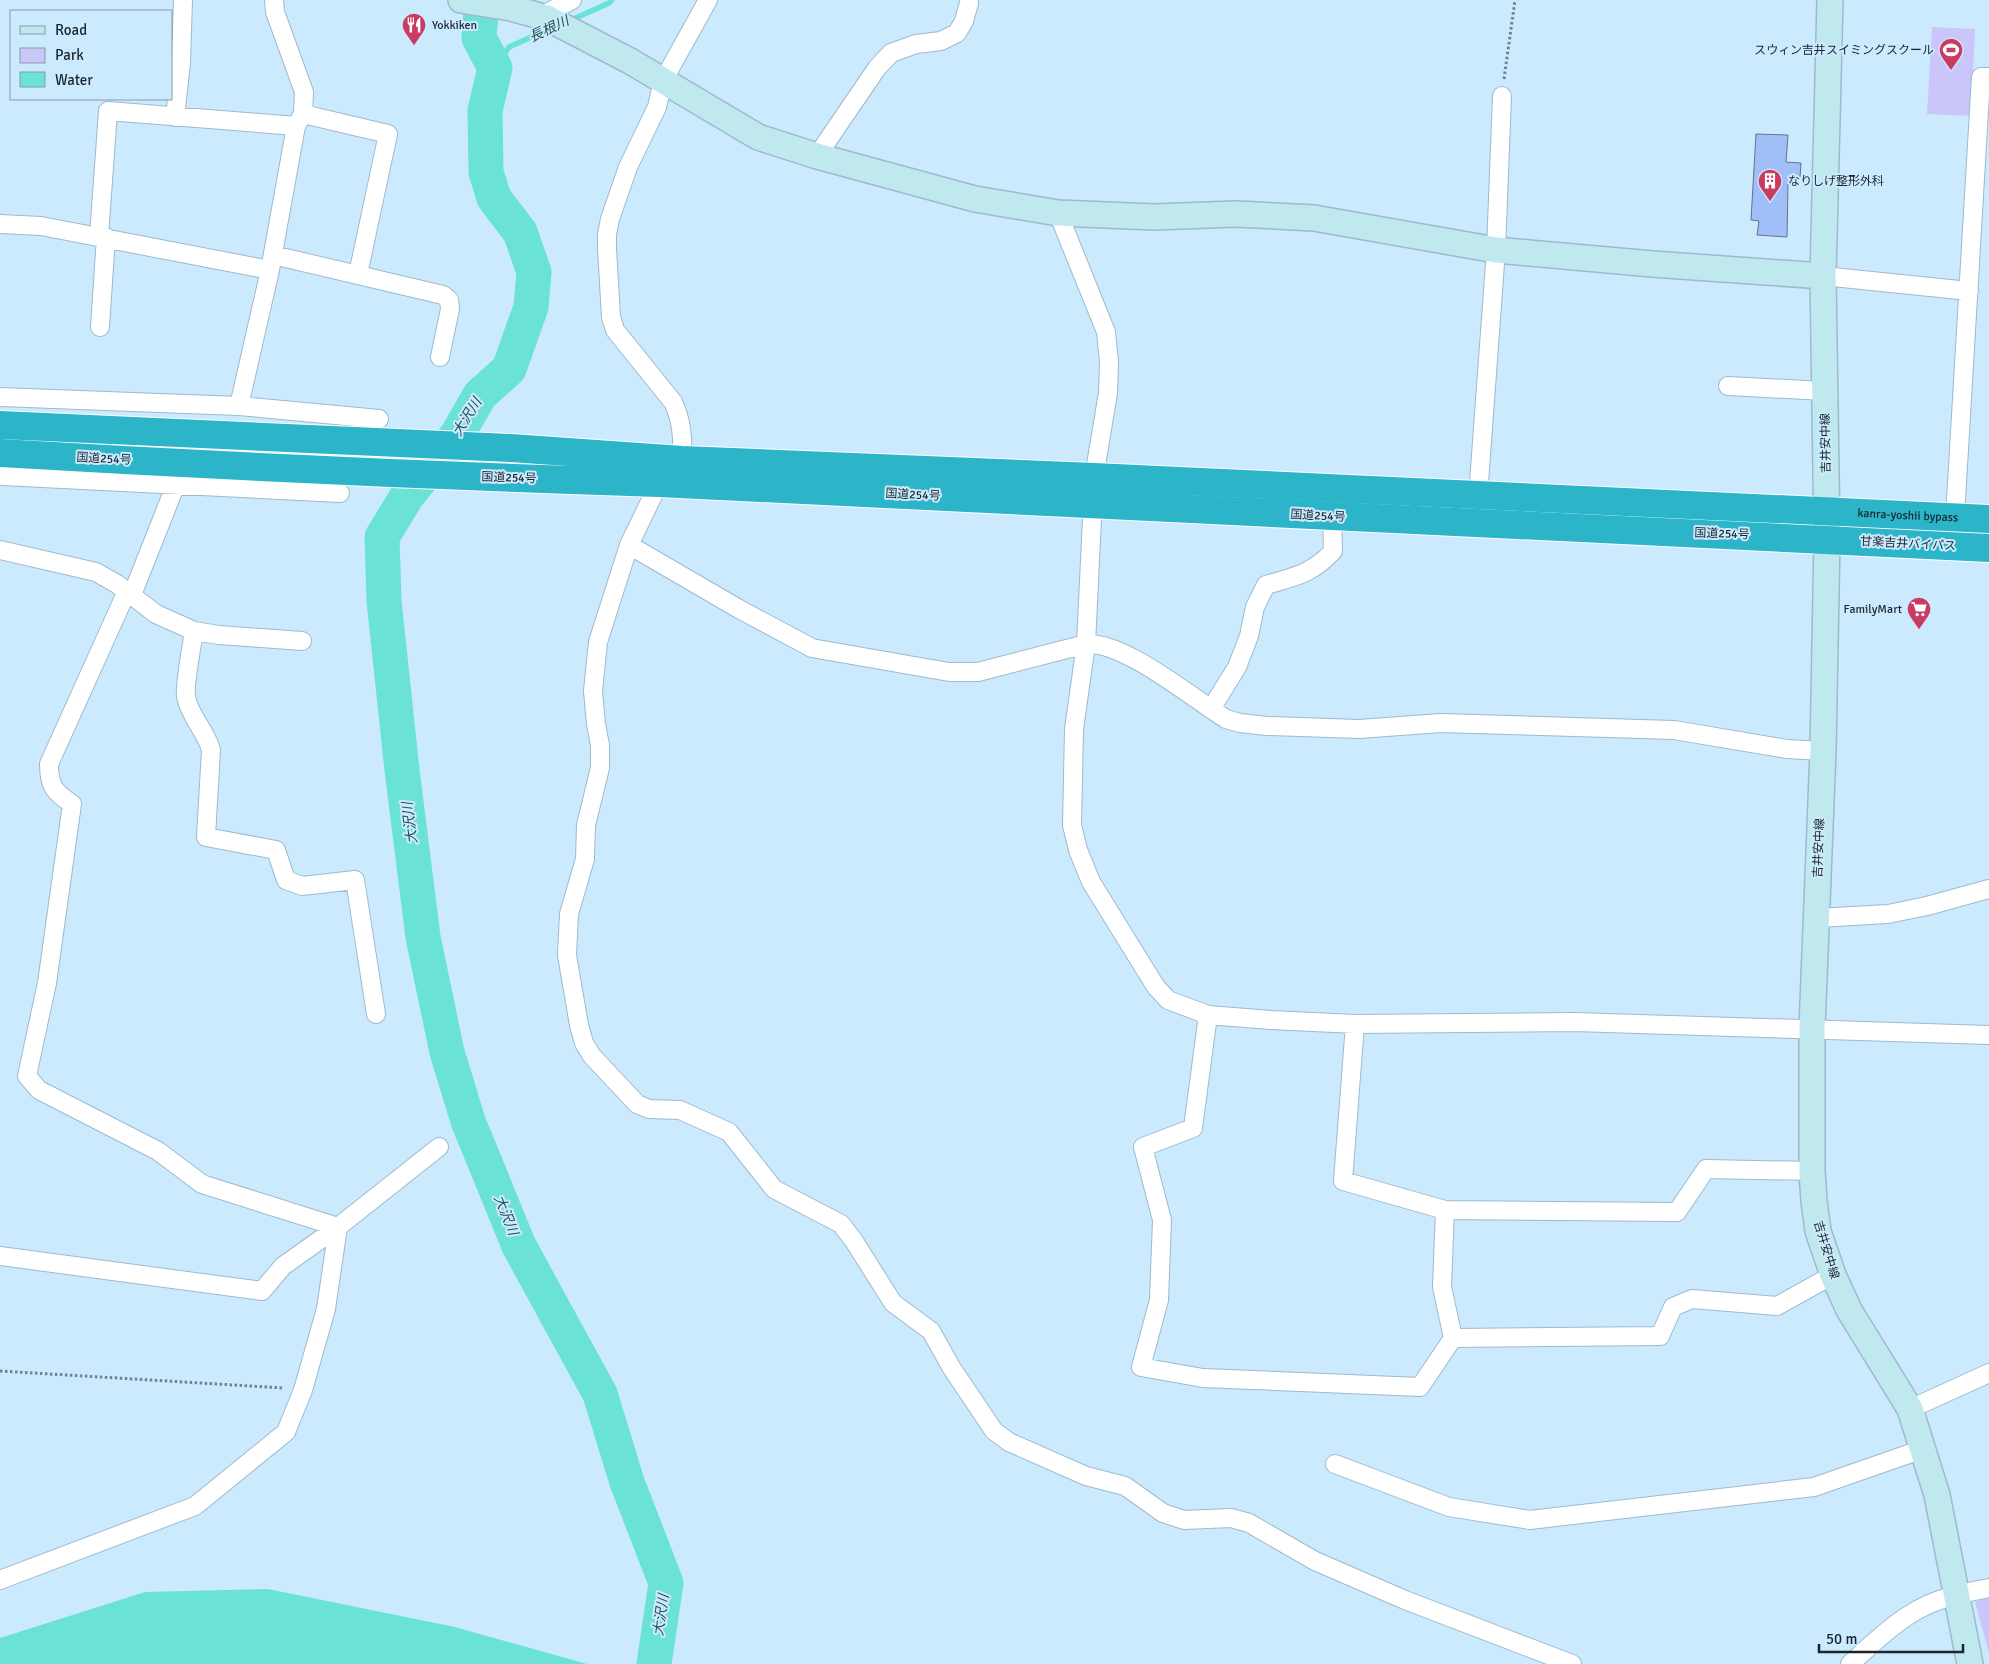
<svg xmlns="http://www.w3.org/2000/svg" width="1989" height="1664" font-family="Signika,'Noto Sans JP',sans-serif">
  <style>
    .green { fill: #cbc6fa }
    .water { fill: #6be3d4 }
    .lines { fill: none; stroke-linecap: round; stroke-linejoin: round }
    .stream { stroke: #6be3d4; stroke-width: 5.5 }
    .river { stroke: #6be3d4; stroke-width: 35 }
    .building { fill: #a0bef7; stroke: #65728b }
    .street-casing { stroke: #9ebacd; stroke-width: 20 }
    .secondary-casing { stroke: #9ebacd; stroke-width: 28 }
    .highway-casing { stroke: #fff; stroke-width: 30 }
    .path { stroke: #6e8290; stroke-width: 3; stroke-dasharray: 2.5 2.5; stroke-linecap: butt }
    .street { stroke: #fff; stroke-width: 18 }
    .secondary { stroke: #c0e8ef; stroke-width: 25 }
    .highway { stroke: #2cb4c9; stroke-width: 28 }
    .labels { text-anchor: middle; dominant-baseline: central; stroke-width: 4; stroke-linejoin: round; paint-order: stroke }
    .poi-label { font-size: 12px; fill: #1a262d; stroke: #cceafe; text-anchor: start }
    .street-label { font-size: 12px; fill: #1a262d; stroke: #cceafe }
    .water-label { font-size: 14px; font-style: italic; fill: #1e524b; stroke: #cceafe }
  </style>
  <rect width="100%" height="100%" fill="#cceafe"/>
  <!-- green -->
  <path class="green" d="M1932,27L1975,29L1971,116L1927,114Z
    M1989,1597V1653L1975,1602Z"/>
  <!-- water -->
  <path class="water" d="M268,1589L455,1627L587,1664H0V1638L145,1592Z"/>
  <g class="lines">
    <!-- stream -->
    <path class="stream" d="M569,21L609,3L612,0
      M495,68L509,47L551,28"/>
    <!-- river -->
    <path class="river" d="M482,0L479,38L495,68L485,111L486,172L494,198L520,232L534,272L531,307L509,369L480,395L457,435L407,496L382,537L384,601L402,770L423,937L447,1052L468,1121L519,1246L600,1394L627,1482L666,1583L654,1664"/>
  </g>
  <!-- building -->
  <path class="building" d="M1756,134L1788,135L1786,162L1801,163L1800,177L1788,184L1787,237L1757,235L1759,221L1751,220Z"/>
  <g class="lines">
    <defs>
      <path id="street" d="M541,16L572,0
        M303,114L388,134L358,274
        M175,117L181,63L183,0
        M817,156L877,68L891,53L916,44L941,41L957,33L964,21L969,3
        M1058,213L1106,332L1109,362L1108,393L1094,477L1086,644L1074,729L1072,825L1078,850L1091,882L1156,987L1168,1000L1208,1015L1271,1020L1355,1024L1575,1022L1989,1035
        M0,224L41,226L270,270
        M99,236L108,111L296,126
        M273,255L443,295L449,300L450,309L440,357
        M1823,276L1969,291
        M100,327L106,237
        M1728,386L1825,391
        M0,397L239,406L379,419
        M239,406L270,270L296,126L303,114L304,92L275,12L274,0
        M682,460C683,439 682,421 673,402L615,330L611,317L607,249V234L610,219L628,167L657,107L663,81L708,0
        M3,476L340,493
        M659,483L629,545L598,642L593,691L596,724L600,745V768L586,825L585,859L569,914L567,955L579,1025L584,1043L592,1056L637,1104L649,1109L680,1110L729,1132L774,1189L841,1224L854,1241L893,1303L931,1331L951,1367L994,1431L1009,1442L1086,1476L1125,1486L1163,1513L1184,1520L1231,1518L1249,1523L1315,1561L1405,1600L1572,1664
        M1478,496L1496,250L1502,96
        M1955,517L1981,77H1989
        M629,545L739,609L812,648L823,650L949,672H978L1086,644C1124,641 1192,698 1226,719L1240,723L1267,726L1359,729L1441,723L1674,730L1787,749L1823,751
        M0,550L96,572L117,584L156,614L194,631L219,635L302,641
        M127,591L49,764C49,786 54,792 72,804L47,983L27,1076L39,1090L158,1151L202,1184L338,1227
        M132,595L176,484
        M194,631C192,645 184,686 186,697C190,717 206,731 211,750L206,837L276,850L286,880L302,886L355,880L376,1014
        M1211,709L1237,667L1249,636L1255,607L1266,585C1294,577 1312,574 1333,551L1332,517
        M1817,918L1888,914L1927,906L1989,889
        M1208,1015L1193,1128L1143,1147L1162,1220L1159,1300L1141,1367L1203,1378L1420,1387L1453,1338
        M1355,1024L1343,1181L1445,1210L1677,1212L1706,1169L1812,1171
        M1445,1210L1442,1287L1453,1338L1660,1336L1673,1307L1692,1299L1777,1306L1833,1275
        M0,1256L262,1291L283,1266L338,1227
        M1910,1409L1989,1373
        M1335,1464L1449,1507L1530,1520L1814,1487L1923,1449
        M0,1580L195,1506L286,1432L303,1390L326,1309L338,1227L439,1147
        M1850,1664C1869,1647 1888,1628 1909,1615C1933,1599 1961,1593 1989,1588"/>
      <path id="secondary" d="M461,0L511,8L547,18L630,61L758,137L817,156L975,199L1058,213L1154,217L1236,214L1314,218L1496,250L1652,264L1823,276
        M1830,0L1823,276L1827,539L1823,751L1812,1029V1171L1814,1201L1818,1231L1833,1275L1849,1310L1910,1409L1937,1495L1970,1664"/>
      <g id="highway">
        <path id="s1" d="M0,425L511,448L682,460L1094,477L1989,519"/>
        <path d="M0,453C219,466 439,476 659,483L1989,548"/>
      </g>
    </defs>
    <!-- street casing -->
    <use href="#street" class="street-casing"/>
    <!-- secondary casing -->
    <use href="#secondary" class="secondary-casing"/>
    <!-- highway casing -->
    <use href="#highway" class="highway-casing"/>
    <!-- path -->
    <path class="path" d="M1504,79L1515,0
      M0,1371L284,1388"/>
    <!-- street -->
    <use href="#street" class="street"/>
    <!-- secondary -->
    <use href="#secondary" class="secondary"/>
    <!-- highway -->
    <use href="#highway" class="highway"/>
  </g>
  <!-- icons -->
  <defs>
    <symbol id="restaurant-pin" viewBox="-11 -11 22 30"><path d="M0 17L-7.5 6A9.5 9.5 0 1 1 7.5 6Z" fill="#ca3b61" stroke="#cceafe"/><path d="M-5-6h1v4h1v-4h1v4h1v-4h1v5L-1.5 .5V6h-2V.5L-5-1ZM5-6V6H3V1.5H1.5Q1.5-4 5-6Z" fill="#fff"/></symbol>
    <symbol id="stadium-pin" viewBox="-11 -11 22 30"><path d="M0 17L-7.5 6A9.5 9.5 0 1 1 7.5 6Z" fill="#ca3b61" stroke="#cceafe"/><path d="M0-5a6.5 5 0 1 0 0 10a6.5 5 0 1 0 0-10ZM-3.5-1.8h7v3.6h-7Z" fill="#fff"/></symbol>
    <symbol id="building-pin" viewBox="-11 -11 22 30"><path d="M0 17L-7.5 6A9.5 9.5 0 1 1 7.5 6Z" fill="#ca3b61" stroke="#cceafe"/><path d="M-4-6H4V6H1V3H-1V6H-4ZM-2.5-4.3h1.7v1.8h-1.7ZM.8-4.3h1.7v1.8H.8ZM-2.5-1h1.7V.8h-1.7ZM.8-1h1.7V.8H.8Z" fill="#fff"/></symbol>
    <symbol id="supermarket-pin" viewBox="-11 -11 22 30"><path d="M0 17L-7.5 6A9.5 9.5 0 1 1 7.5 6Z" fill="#ca3b61" stroke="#cceafe"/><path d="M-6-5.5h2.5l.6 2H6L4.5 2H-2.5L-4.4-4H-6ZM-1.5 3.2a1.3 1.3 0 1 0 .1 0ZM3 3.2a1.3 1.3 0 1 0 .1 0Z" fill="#fff"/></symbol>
  </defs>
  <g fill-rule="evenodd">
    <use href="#restaurant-pin" x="400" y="11" width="28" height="38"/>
    <use href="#stadium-pin" x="1937" y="36" width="28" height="38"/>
    <use href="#building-pin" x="1756" y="167" width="28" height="38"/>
    <use href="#supermarket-pin" x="1905" y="595" width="28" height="38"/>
  </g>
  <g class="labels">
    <!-- poi labels -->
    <g class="poi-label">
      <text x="432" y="25">Yokkiken</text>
      <text x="1934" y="50" text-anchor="end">スウィン吉井スイミングスクール</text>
      <text x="1788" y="181">なりしげ整形外科</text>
      <text x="1902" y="609" text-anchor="end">FamilyMart</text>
    </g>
    <!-- street labels -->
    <g class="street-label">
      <text transform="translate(1826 443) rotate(-91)">吉井安中線</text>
      <text transform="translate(104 459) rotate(3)">国道254号</text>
      <text transform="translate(509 478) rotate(2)">国道254号</text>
      <text transform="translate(913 495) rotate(3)">国道254号</text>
      <text stroke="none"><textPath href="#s1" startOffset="1910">kanra-yoshii bypass</textPath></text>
      <text transform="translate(1318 516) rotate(3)">国道254号</text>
      <text transform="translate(1722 534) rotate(2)">国道254号</text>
      <text transform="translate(1908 544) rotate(3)">甘楽吉井バイパス</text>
      <text transform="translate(1819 848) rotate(-88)">吉井安中線</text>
      <text transform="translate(1826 1250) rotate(73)">吉井安中線</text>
    </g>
    <!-- water labels -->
    <g class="water-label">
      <text transform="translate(549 29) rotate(-25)">長根川</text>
      <text transform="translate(467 417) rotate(-58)">大沢川</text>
      <text transform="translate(410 823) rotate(-97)">大沢川</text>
      <text transform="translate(506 1215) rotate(68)">大沢川</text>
      <text transform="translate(661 1615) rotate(-82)">大沢川</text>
    </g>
  </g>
  <!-- legend -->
  <rect x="10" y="10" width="162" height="90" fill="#cceafe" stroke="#859caa"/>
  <rect x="20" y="26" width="25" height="8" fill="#c0e8ef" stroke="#859caa"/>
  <text x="55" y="35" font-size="15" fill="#1a262d">Road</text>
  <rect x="20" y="48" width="25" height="15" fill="#cbc6fa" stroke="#859caa"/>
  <text x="55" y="60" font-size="15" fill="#1a262d">Park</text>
  <rect x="20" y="72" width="25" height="15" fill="#6be3d4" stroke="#859caa"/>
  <text x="55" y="85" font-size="15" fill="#1a262d">Water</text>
  <!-- scale -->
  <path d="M1819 1644v8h144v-8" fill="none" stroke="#1a262d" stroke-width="2.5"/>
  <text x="1826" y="1644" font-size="15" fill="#1a262d" stroke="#cceafe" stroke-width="4" paint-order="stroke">50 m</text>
</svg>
